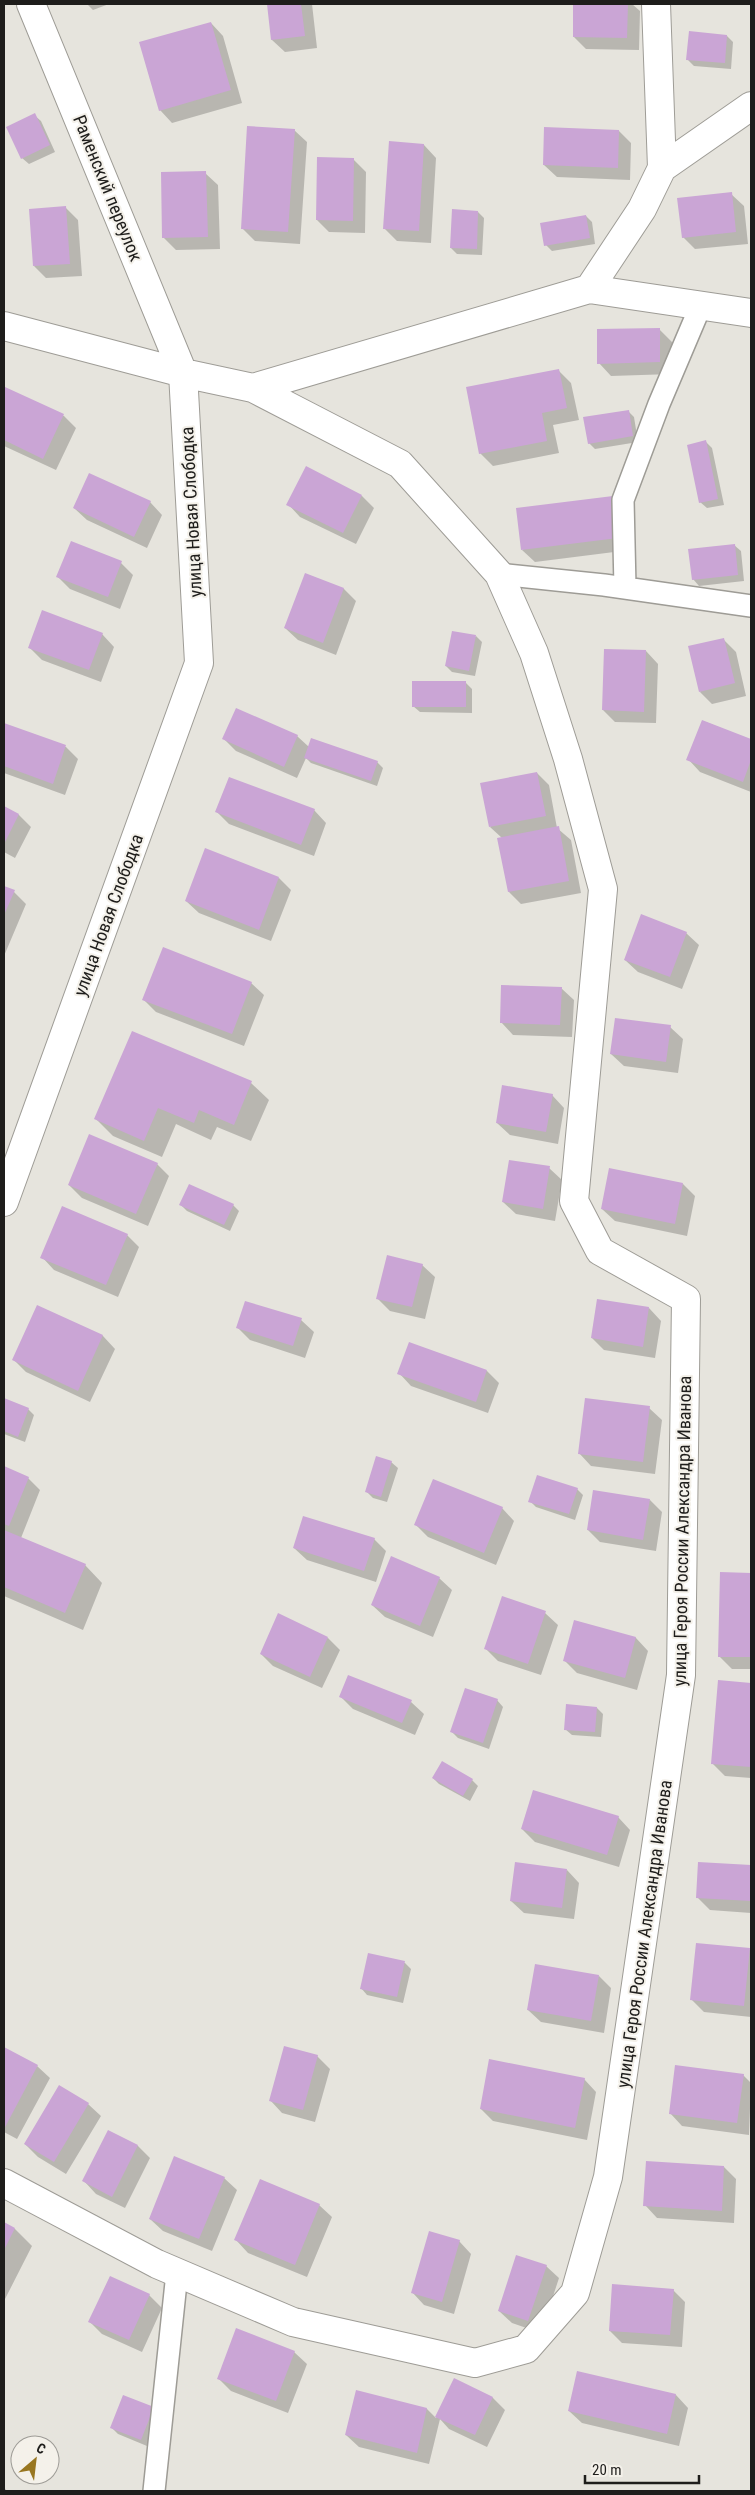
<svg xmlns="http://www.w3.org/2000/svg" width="755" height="2495" font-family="'Roboto Condensed',sans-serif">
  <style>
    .shadow { fill: #0003 }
    .building { fill: #caa5d5 }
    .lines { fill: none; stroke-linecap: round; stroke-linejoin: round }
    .service-casing { stroke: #9e9c96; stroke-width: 24 }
    .minor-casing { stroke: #9e9c96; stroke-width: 30 }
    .path { stroke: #7d7c78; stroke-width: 3; stroke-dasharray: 1 4; stroke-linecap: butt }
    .service { stroke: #fff; stroke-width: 21 }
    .minor { stroke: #fff; stroke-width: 28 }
    .labels { text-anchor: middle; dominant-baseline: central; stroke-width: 4; stroke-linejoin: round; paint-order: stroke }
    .street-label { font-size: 18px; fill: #1e1d1b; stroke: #f4f1ea }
  </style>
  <rect width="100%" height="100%" fill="#e6e4dd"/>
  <!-- shadow -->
  <path class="shadow" d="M87,4H109L93,10Z
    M268,4H312L317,48L285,52L272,40Z
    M575,4H632L640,11L639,50L586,49L574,37Z
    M211,23L223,36L242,103L172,123L160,110Z
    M727,36L733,42L731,69L694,66L688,60Z
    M34,115L41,121L55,152L29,164L22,158Z
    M294,130L307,142L300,244L255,241L242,228Z
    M619,131L631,143L630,180L557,177L544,165Z
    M390,143L424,145L436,158L431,243L397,241L384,228Z
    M353,159L366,172L365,233L329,232L317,220Z
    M205,173L218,185L220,249L176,250L163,237Z
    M731,194L744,206L748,244L695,249L683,237Z
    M65,207L78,220L82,276L46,278L34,266Z
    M478,212L484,218L482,255L457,254L451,248Z
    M586,216L592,222L595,244L552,251L546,245Z
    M659,329L672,342V374L611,376L599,363Z
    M559,371L571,383L579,420L553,425L559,453L493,466L480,453Z
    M6,389L64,416L76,428L56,470L4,446V393Z
    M628,411L634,417L638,442L595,449L589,443Z
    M706,442L712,448L724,505L707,508L700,502Z
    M362,496L374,508L356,544L300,517L288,504Z
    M612,497L630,550L535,562L522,550Z
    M150,502L162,515L147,548L87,520L74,508Z
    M734,545L741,551L744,581L699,586L693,579Z
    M121,563L133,575L120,609L70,589L58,577Z
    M306,574L344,589L356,601L336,655L298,640L285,628Z
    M102,634L114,647L101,682L42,660L30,648Z
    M476,636L482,642L475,676L452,672L446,666Z
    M723,639L736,652L746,696L712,704L700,692Z
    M646,651L658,664L656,723L615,722L603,710Z
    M466,683L472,689V713L420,712L413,706Z
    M703,721L751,740V792L700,772L688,759Z
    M4,724L66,747L78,759L65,795L4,773Z
    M297,736L309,747L377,762L383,768L377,786L311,763L306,758L297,778L236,751L224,739Z
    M537,773L549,785L557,828L571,840L581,893L521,904L509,892L499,839L502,838L490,827Z
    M4,807L19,815L31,827L15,858L4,852Z
    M314,810L326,823L314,856L229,824L217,812Z
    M279,878L291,890L271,941L199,913L186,901Z
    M4,887L14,892L26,904L4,956Z
    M686,933L699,945L682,989L638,972L625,960Z
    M251,983L264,995L244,1046L156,1012L144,1000Z
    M561,988L574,1000L572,1037L513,1035L501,1022Z
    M670,1027L683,1039L678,1073L624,1066L611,1054Z
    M132,1033L251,1083L269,1100L251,1141L217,1127L211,1140L176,1124L162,1157L113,1136L96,1119Z
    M552,1095L564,1108L558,1144L510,1135L497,1123Z
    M157,1164L169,1176L148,1226L82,1198L69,1185Z
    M549,1168L562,1180L555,1221L516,1214L503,1202Z
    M683,1184L695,1196L687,1236L615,1221L602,1209Z
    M181,1205H233L239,1211L230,1231L187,1211Z
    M127,1235L139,1247L118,1297L54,1270L42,1257Z
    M422,1265L435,1277L425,1319L390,1311L378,1299Z
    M38,1307L103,1336L115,1349L90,1402L26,1372L14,1360Z
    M649,1308L661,1321L655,1358L604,1350L592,1338Z
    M301,1320L314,1332L305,1358L250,1340L238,1328Z
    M487,1371L499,1383L488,1413L411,1386L399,1373Z
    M4,1400L28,1409L34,1415L25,1442L4,1434Z
    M649,1408L662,1420L655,1474L591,1466L579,1453Z
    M391,1462L398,1468L387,1502L373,1498L367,1492Z
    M4,1468L28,1478L40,1490L21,1538L85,1565L102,1583L83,1630L4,1596Z
    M577,1489L583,1495L575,1520L536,1507L530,1501Z
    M650,1500L662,1512L656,1551L600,1542L588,1530Z
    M502,1508L514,1521L496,1565L428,1537L416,1525Z
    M374,1539L386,1551L376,1582L307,1560L294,1548Z
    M721,1574H751V1669H732L719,1656Z
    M439,1578L452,1590L433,1637L385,1617L372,1605Z
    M545,1613L558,1625L541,1675L498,1661L486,1649Z
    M575,1621L636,1638L648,1651L637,1690L577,1673L564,1660Z
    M328,1638L340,1650L322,1688L273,1666L261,1654Z
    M719,1682L751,1684V1778L725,1776L712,1763Z
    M341,1697L411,1702L424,1714L415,1735L353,1709Z
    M497,1700L503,1707L489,1749L458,1738L452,1732Z
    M597,1708L603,1714L601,1737L572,1735L565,1729Z
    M433,1778L472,1780L478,1786L470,1801L439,1784Z
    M618,1817L630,1830L619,1867L535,1842L522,1829Z
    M700,1863L751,1866V1913L710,1910L698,1898Z
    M567,1870L579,1883L574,1919L524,1913L511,1901Z
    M750,1949L751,2017L704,2012L691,1999Z
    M369,1955L405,1963L411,1969L403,2003L367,1995L361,1988Z
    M599,1976L611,1988L604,2033L541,2022L528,2010Z
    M4,2048L37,2066L50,2078L17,2139L4,2132Z
    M317,2056L330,2069L315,2122L282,2113L270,2100Z
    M743,2075L751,2083L749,2135L682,2126L670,2113Z
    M584,2079L596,2092L587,2140L493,2121L481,2109Z
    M88,2104L101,2116L66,2174L38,2157L25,2144Z
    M108,2132L138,2146L150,2158L125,2208L96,2194L84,2181Z
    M724,2167L736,2179L734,2223L657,2218L645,2205Z
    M224,2178L237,2190L212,2251L163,2231L150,2219Z
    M319,2205L332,2217L307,2277L248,2253L236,2240Z
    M4,2223L15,2229L32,2246L4,2301Z
    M459,2241L471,2254L454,2314L424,2305L412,2292Z
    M546,2266L559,2278L541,2333L512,2323L499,2311Z
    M110,2277L149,2295L162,2308L142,2352L102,2334L90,2322Z
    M673,2290L685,2302L682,2347L622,2343L610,2331Z
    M294,2352L307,2364L288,2413L231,2391L218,2378Z
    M455,2380L493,2398L505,2410L487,2447L449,2429L440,2419L429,2464L359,2447L346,2435L357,2392L427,2409L436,2418Z
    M676,2395L688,2408L679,2446L582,2423L569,2411Z
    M124,2397L159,2414L147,2446L118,2434L112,2428Z"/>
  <!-- building -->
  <path class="building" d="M267,4H301L305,36L271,40Z
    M573,4H628L627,38L573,37Z
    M211,22L231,90L159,111L139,42Z
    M689,31L727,35L725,63L686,60Z
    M35,113L50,145L21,159L6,127Z
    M247,126L295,129L288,232L241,229Z
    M544,127L619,130L618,168L543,165Z
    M389,141L424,144L419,231L383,229Z
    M317,157L354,158L353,221L316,220Z
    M206,171L208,237L162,238L161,172Z
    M732,192L736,232L682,238L677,198Z
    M66,206L70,264L33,266L29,209Z
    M452,209L478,211L477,249L450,248Z
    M586,215L590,238L544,246L540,223Z
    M660,328V362L597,364V329Z
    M559,369L567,408L542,413L547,441L479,454L466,387Z
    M5,387L64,414L43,459L4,440Z
    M629,410L633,436L588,444L583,417Z
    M706,440L718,499L699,503L687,445Z
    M306,466L362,495L343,533L286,505Z
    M89,473L151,501L134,537L73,508Z
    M613,496L618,538L521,550L516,508Z
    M71,541L122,561L108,597L56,577Z
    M735,544L738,575L692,580L688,549Z
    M305,573L344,588L323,643L284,628Z
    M42,610L103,633L89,670L28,648Z
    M452,631L476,635L469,671L445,666Z
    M724,638L735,683L699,692L688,646Z
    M604,649L646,650L644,712L602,710Z
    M412,681H466V707H412Z
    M236,708L298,735L284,767L222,739Z
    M702,720L751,739V760L743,782L686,760Z
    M4,723L66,745L53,784L4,766Z
    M311,738L378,761L371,781L304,758Z
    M537,772L546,816L489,827L480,783Z
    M229,777L315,809L301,845L215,812Z
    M4,806L19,814L4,844Z
    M559,826L569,881L508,892L497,838Z
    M205,848L279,877L259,930L185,901Z
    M4,886L15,890L4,915Z
    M641,914L687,932L670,977L624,960Z
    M163,947L252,982L232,1034L142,1000Z
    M501,985L562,987L560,1025L500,1023Z
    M615,1018L671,1025L666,1062L610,1054Z
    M132,1031L252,1081L234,1125L199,1110L194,1123L158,1108L144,1141L94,1119Z
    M502,1085L553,1094L546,1132L496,1123Z
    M89,1134L158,1163L136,1214L68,1185Z
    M509,1160L550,1166L543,1209L502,1202Z
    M609,1168L683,1183L675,1224L601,1209Z
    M189,1184L234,1204L224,1225L179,1205Z
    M62,1206L128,1234L106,1285L40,1258Z
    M387,1255L423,1264L412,1307L376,1299Z
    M597,1299L649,1307L643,1347L591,1338Z
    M245,1301L302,1318L293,1346L236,1328Z
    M37,1305L103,1335L78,1391L12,1360Z
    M409,1342L487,1370L476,1402L397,1374Z
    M4,1398L29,1408L18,1437L4,1431Z
    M585,1398L650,1406L643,1462L578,1454Z
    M376,1456L392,1461L381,1497L365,1492Z
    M4,1466L29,1477L9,1526L4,1524Z
    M537,1475L578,1488L569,1514L528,1502Z
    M433,1479L503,1507L484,1553L414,1525Z
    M593,1490L650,1499L643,1540L587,1530Z
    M303,1516L375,1538L364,1571L293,1548Z
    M4,1530L86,1564L65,1613L4,1587Z
    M391,1556L440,1577L420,1626L371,1605Z
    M720,1572L751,1573V1657H718Z
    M502,1596L546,1611L528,1664L484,1649Z
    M278,1613L328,1637L310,1677L260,1654Z
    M574,1620L636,1637L625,1678L563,1661Z
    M348,1675L412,1700L402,1723L339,1697Z
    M718,1680L751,1683V1767L711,1764Z
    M465,1688L498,1699L483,1743L450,1732Z
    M566,1704L597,1707L595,1732L564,1730Z
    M442,1761L473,1779L463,1796L432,1778Z
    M533,1790L619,1816L607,1855L521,1829Z
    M515,1862L567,1869L562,1908L510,1901Z
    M698,1862L751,1865V1901L696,1898Z
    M696,1943L750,1948L744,2006L690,2000Z
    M368,1953L405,1961L397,1997L360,1989Z
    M535,1964L599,1975L591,2021L527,2010Z
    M284,2046L318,2055L303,2110L269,2101Z
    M4,2047L38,2065L4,2129Z
    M489,2059L585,2078L575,2128L480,2109Z
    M675,2065L744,2074L737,2123L669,2114Z
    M59,2085L89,2103L54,2162L24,2144Z
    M108,2130L138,2145L112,2197L82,2181Z
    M174,2156L225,2177L199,2239L149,2219Z
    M646,2161L724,2166L722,2211L643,2206Z
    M260,2179L320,2204L295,2265L234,2240Z
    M4,2222L15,2228L4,2250Z
    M429,2231L460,2240L442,2302L411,2293Z
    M516,2255L547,2265L528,2321L498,2311Z
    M110,2276L150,2294L129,2340L88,2322Z
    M612,2284L674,2289L670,2335L609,2331Z
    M236,2328L295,2351L276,2401L217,2379Z
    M577,2371L676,2394L667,2434L568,2411Z
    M454,2378L493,2397L475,2435L435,2417Z
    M356,2390L427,2408L417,2453L345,2435Z
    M123,2395L154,2407L141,2440L110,2428Z"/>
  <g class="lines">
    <defs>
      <path id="service" d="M499,574L604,585L751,606
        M625,587L623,500L659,404L701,305
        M154,2491L177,2273"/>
      <path id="minor" d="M31,4L183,373
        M662,168L751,106
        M589,289L642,209L662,168L656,4
        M4,326L183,373
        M4,1202L199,663L183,373L253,388L589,289L751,313
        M4,2183L157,2264L293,2322L475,2363L526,2349L575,2293L608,2177L681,1675L686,1299L600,1251L574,1201L603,889L568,759L534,653L499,574L400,464L253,388"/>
    </defs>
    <!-- service casing -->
    <use href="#service" class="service-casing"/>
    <!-- minor casing -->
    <use href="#minor" class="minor-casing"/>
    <!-- path -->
    <path class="path" d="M4,2490L6,2491"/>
    <!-- service -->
    <use href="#service" class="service"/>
    <!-- minor -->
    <use href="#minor" class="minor"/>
  </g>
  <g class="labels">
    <!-- street labels -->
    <g class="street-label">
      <text transform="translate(108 188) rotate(68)">Раменский переулок</text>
      <text transform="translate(191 512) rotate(-93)">улица Новая Слободка</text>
      <text transform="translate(108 915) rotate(-70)">улица Новая Слободка</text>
      <text transform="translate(682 1531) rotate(-89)">улица Героя России Александра Иванова</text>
      <text transform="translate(644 1934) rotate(-82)">улица Героя России Александра Иванова</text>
    </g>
  </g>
  <!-- border -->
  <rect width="755" height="2495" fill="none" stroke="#1e1d1b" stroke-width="10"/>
  <!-- north arrow -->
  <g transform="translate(35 2460) rotate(28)"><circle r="24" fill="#f4f1ea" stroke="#9e9c97"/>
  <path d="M0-4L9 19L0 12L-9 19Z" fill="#987620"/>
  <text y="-8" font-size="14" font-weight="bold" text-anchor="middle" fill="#1e1d1b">С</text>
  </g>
  <!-- scale -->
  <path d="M585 2475v8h114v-8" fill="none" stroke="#1e1d1b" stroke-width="2.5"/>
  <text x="592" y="2475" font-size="15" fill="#1e1d1b" stroke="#f4f1ea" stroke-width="4" paint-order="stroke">20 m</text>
</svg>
